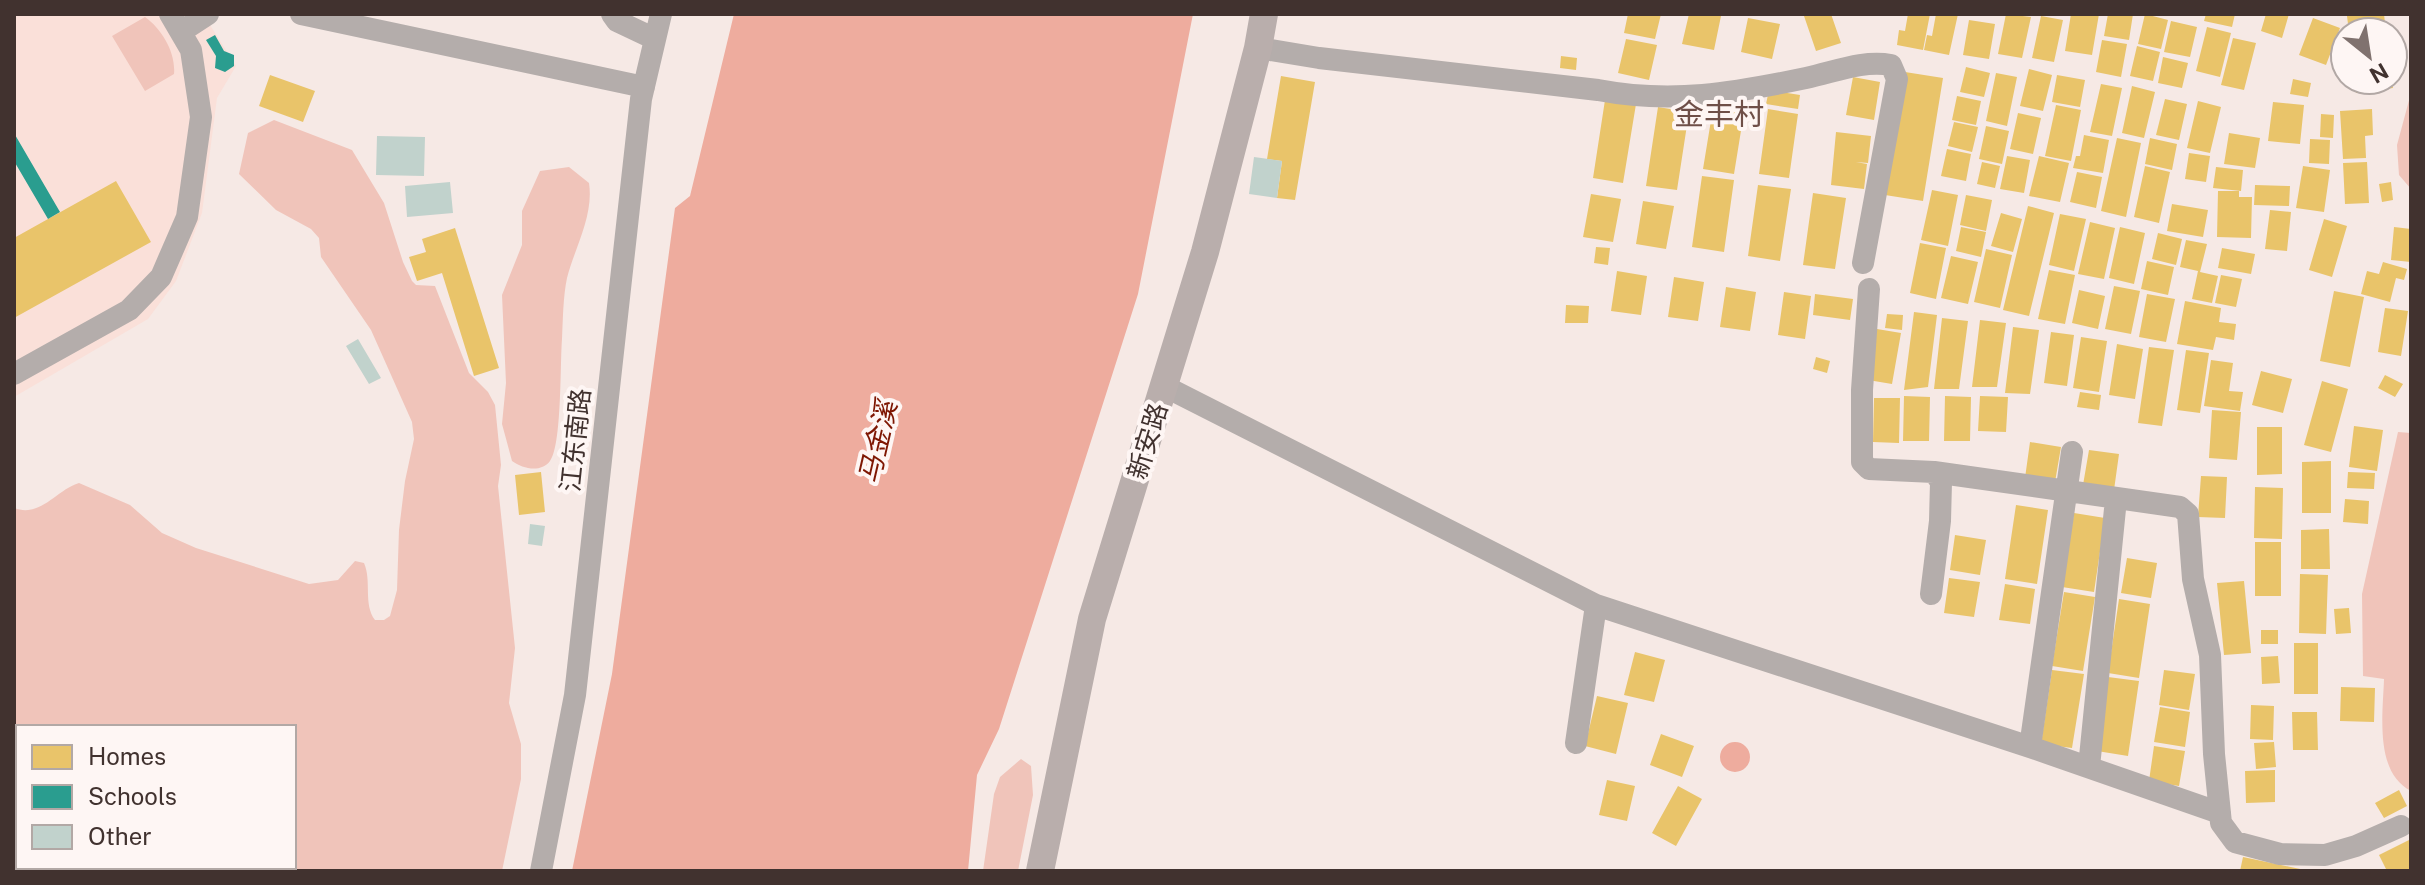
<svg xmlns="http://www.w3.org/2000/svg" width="2425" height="885" font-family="'Public Sans','Noto Sans SC',sans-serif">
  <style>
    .built { fill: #fae0d9 }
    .green { fill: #f0c4ba; fill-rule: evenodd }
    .water { fill: #eeac9e }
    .homes { fill: #e9c46a }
    .schools { fill: #2a9d8f }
    .building { fill: #c1d2cc }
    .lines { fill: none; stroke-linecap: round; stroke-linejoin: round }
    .minor { stroke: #b4adab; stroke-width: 22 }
    .major { stroke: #b9aeac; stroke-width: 28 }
    .labels { text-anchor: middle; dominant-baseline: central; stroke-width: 8; stroke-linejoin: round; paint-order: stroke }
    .street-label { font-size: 26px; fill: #41322f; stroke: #fef6f4 }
    .water-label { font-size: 28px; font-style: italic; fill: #7e1602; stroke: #fef6f4 }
    .quarter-label { font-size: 30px; fill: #6f4f48; stroke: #fef6f4 }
  </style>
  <rect width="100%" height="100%" fill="#f6e9e5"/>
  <!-- built -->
  <path class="built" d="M14,14H203L236,66L217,98L202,213L176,281L148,319L14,397Z"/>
  <!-- green -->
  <path class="green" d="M145,17C162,29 176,53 174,74L145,91L112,36Z
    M2411,93V189L2399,175L2397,145Z
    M274,120L352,150L384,203L403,262L412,281L416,285L435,286L469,373L488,392L495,405L501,465L498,486L515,648L509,703L521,744V779L502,871H14V508C41,518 56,490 79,483L130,505L162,533L196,548L309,584L338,580L355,561L364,563C372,581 363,604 375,620H384L390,616L397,590L399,530L405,481L414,439L412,422L371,330L321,257L319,238L311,229L276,210L239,174L248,133ZM294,727V867H18V727Z
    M569,167L589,183C594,215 575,247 567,278C563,297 563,319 562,339C560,364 562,445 550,461C541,473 523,469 512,461L502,424L506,383L502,295L522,245V211L540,171Z
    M2398,432L2411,433V791C2374,772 2383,714 2384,679L2363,676L2362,594Z
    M1021,759L1031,766L1033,795L1018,871H983L994,794L1000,777Z"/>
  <!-- water -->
  <path class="water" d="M734,14H1193L1138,294L999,729L977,775L968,871H572L612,674L675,208L690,196Z
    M1720 757a15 15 0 1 1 30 0a15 15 0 1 1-30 0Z"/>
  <!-- homes -->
  <path class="homes" d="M1628,14H1661L1655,39L1624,33Z
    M1689,14L1721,16L1714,50L1682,44Z
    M1810,14H1831L1841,43L1816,51L1804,16Z
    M1908,14H1930L1923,50L1897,45L1899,30L1905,31Z
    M1936,14H1958L1949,55L1924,50L1927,35L1932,36Z
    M2006,14L2031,17L2022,58L1998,54Z
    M2071,14H2099L2092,55L2065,51Z
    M2108,14H2133L2129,40L2104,36Z
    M2145,14L2168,20L2161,49L2138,44Z
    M2206,14H2235L2232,27L2204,21Z
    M2266,14H2289L2282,38L2261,31Z
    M2363,14H2384L2386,32H2349L2347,16Z
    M2041,16L2063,20L2054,62L2032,58Z
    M1748,18L1780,24L1772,59L1741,52Z
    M2313,18L2340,28L2326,65L2299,55Z
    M1969,20L1995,24L1989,59L1963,55Z
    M2171,21L2197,27L2190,57L2164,52Z
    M2207,27L2231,33L2220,77L2196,71Z
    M2233,38L2256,43L2244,90L2221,85Z
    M1626,39L1657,45L1649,80L1618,73Z
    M2102,40L2127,44L2121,77L2096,72Z
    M2137,46L2160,52L2153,81L2130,76Z
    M1561,56L1577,58L1576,70L1560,68Z
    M2163,57L2188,63L2182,88L2158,83Z
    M1966,67L1990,73L1984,97L1960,92Z
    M2029,69L2052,75L2043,111L2020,106Z
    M1905,72L1943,78L1923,201L1885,195Z
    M1996,73L2017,77L2007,126L1986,121Z
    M270,75L315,91L303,122L259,106Z
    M2057,75L2085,80L2080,107L2052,102Z
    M1281,76L1315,82L1295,200L1277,198L1282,161L1267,159Z
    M1853,77L1880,82L1874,120L1846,115Z
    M2293,79L2311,83L2308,97L2290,94Z
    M2355,80H2391L2393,88L2356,93Z
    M2101,84L2122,88L2112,136L2090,132Z
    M2132,86L2155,92L2144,138L2122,133Z
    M1769,90L1800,95L1798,109L1766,104Z
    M1957,96L1981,101L1976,125L1952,120Z
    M2165,99L2187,104L2179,140L2156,135Z
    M1605,100L1636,104L1623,183L1593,178Z
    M2198,101L2221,107L2210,153L2187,148Z
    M1714,102L1745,106L1734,174L1703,169Z
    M2273,102L2304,105L2300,144L2268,141Z
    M2056,105L2081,110L2071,161L2045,156Z
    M1658,107L1689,112L1677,190L1646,186Z
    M1768,109L1798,114L1789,178L1759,174Z
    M2372,109L2373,135L2365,136L2366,158L2343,159L2340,111Z
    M2018,113L2041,118L2033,154L2010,149Z
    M2321,114L2334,115L2333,138L2320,137Z
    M1954,122L1978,127L1972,152L1948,146Z
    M1986,126L2009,131L2002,164L1979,159Z
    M1836,132L1871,136L1868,163L1856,162L1867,164L1864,189L1831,185Z
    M2229,133L2260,138L2255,168L2224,164Z
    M2084,135L2109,140L2103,173L2073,168L2076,156H2080Z
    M2117,138L2141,143L2126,217L2101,211Z
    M2150,138L2177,144L2172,170L2145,164Z
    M2310,139L2330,140L2329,164L2309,163Z
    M1947,149L1971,154L1966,181L1941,176Z
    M2189,153L2210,156L2206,182L2185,179Z
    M2007,156L2030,160L2024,193L2000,189Z
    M2039,156L2069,163L2060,202L2029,196Z
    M1982,162L2000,166L1995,188L1977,184Z
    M2367,162L2369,203L2345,204L2343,163Z
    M2145,166L2170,172L2159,223L2134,217Z
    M2303,166L2330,170L2324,212L2296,208Z
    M2216,167L2243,170L2241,191L2213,188Z
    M2077,172L2102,177L2096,208L2070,202Z
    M1702,176L1734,180L1724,252L1692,247Z
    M116,181L151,242L14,318V238Z
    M2391,182L2393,200L2382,202L2379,184Z
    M1758,185L1791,189L1780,261L1748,256Z
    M2255,185L2290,186L2289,206L2254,205Z
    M1932,190L1958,195L1948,246L1921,240Z
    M2218,191H2239V197H2252L2251,238L2217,237Z
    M1813,193L1846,198L1835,269L1803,265Z
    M1591,194L1621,199L1613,242L1583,237Z
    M1966,195L1992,200L1986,231L1960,225Z
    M1643,201L1674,206L1666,249L1636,244Z
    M2172,204L2208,210L2203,237L2167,231Z
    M2028,206L2054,213L2029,316L2003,310Z
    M2270,210L2291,212L2287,251L2265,249Z
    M2001,213L2022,219L2013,252L1991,246Z
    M2060,214L2086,219L2074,271L2049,265Z
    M2324,219L2347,226L2332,277L2309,270Z
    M2090,222L2115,228L2104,279L2078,274Z
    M1961,227L1986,232L1981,257L1956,251Z
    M2120,227L2145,233L2134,284L2109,278Z
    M2394,227L2411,229V262L2391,260Z
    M455,228L499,368L474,376L442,273L417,281L409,257L426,252L422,239Z
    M2158,233L2182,239L2176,265L2152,259Z
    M2186,240L2207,244L2200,272L2218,276L2212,303L2192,299L2198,271L2180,267Z
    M1920,243L1946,248L1936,299L1910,293Z
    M1596,247L1610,248L1608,265L1594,263Z
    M2222,248L2255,254L2251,274L2218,268Z
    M1986,249L2012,255L2000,308L1974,302Z
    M1951,256L1978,262L1968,304L1941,298Z
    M2147,261L2174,267L2168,295L2141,289Z
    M2383,262L2407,269L2404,280L2396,278L2390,302L2361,294L2367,271L2379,274Z
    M2049,270L2075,275L2065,324L2038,319Z
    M1617,271L1647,276L1641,315L1611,311Z
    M2221,275L2242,279L2236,307L2215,303Z
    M1674,277L1704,282L1698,321L1668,317Z
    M2114,286L2140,291L2131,334L2105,329Z
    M1726,287L1756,292L1750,331L1720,327Z
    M2079,290L2105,296L2098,329L2072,323Z
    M2334,291L2364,297L2350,367L2320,361Z
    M1784,292L1811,296L1805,339L1778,335Z
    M1815,294L1853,299L1850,320L1813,315Z
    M2147,294L2175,299L2166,342L2139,337Z
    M2185,301L2221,308L2219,322L2236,324L2234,340L2216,337L2213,350L2177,344Z
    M1566,305L1589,306L1588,323H1565Z
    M2385,308L2408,311L2401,356L2378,352Z
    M1914,312L1937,315L1928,387L1904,390Z
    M1887,314L1903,315L1902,330L1885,328Z
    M1942,318L1968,321L1959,389H1934Z
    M1980,320L2006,323L1997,387H1972Z
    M2013,327L2039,330L2030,394L2005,393Z
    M1877,329L1901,333L1892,384L1868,380Z
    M2051,332L2074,335L2067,386L2044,383Z
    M2081,337L2107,341L2099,392L2073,388Z
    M2117,344L2143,349L2135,399L2109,395Z
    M2149,347L2174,350L2162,426L2138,423Z
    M2186,350L2209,353L2200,413L2177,410Z
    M1816,357L1830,361L1827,373L1813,369Z
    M2211,360L2233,363L2229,391L2243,392L2240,411L2204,406Z
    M2261,371L2292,379L2283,413L2252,405Z
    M2385,375L2403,384L2395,397L2378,388Z
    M2322,381L2348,389L2331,452L2304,445Z
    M2080,392L2101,395L2099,410L2077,407Z
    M1904,396L1930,397L1929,441H1903Z
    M1945,396L1971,397L1970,441H1944Z
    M1980,396L2008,397L2006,432L1978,431Z
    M1874,398H1900L1899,443L1873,442Z
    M2212,410L2241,412L2237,460L2209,458Z
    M2354,426L2383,430L2377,471L2349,467Z
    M2257,427H2282V474L2257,475Z
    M2030,442L2061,447L2055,482L2025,478Z
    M2089,450L2119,454L2114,490L2083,485Z
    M2331,461V513H2302V462Z
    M541,472L545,512L519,515L515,475Z
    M2348,472L2375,473L2374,489L2347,488Z
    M2201,476L2227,477L2225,518L2198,517Z
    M2255,487L2283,488L2282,539L2254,538Z
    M2345,499L2369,501L2368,524L2343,522Z
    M2016,505L2048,510L2037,584L2005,579Z
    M2074,513L2105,518L2094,592L2062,587Z
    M2329,529L2330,569H2301V530Z
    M1955,535L1986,540L1980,575L1950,570Z
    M2255,542H2281V596H2255Z
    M2127,558L2157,563L2151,598L2121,593Z
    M2300,574L2328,575L2326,634L2299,633Z
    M1949,578L1980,582L1974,617L1944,613Z
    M2244,581L2251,653L2224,655L2217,583Z
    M2005,584L2035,589L2030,624L1999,620Z
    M2064,592L2095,597L2083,671L2052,666Z
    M2119,599L2150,604L2139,678L2108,673Z
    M2349,608L2351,633L2336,634L2334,609Z
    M2261,630H2278V644H2261Z
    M2294,643H2318V694H2294Z
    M1635,652L1665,660L1654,702L1624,695Z
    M2278,656L2280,683L2262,684L2261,657Z
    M2052,670L2084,674L2072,748L2041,744Z
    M2164,670L2195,674L2189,710L2159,705Z
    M2108,677L2139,681L2128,756L2097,751Z
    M2341,687L2375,688L2374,722L2340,721Z
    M1597,696L1628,703L1616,754L1585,746Z
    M2251,705L2274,706L2273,740L2250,739Z
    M2160,707L2190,712L2185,747L2154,742Z
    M2292,712H2317L2318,750H2293Z
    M1661,734L1694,746L1682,777L1650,765Z
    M2274,742L2276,767L2256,769L2254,743Z
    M2154,746L2185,751L2179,786L2149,781Z
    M2275,770V802L2246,803L2245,771Z
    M1607,780L1635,786L1627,821L1599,815Z
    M1678,786L1702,799L1676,846L1652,833Z
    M2399,790L2407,806L2384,818L2375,803Z
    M2411,839V871H2387L2379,855Z
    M2243,857L2305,870V871H2240Z"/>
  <!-- schools -->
  <path class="schools" d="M215,35L224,51L234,55V66L225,72L215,68L216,56L206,40Z
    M14,133L60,212L48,219L14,161Z"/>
  <!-- building -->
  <path class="building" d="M377,136L425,137L424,176L376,175Z
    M1254,157L1282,161L1277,198L1249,194Z
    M450,182L453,213L407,217L405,186Z
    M358,339L381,378L369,384L346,346Z
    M530,524L545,526L542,546L528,544Z"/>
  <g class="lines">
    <!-- minor -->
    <path class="minor" d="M301,14L644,87
      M612,14L617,21L655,39
      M182,31L208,14
      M1258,48L1319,58L1598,90C1672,104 1734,93 1806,78C1835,72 1862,60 1891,65L1897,79L1863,263
      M1869,289L1862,390V462L1869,469L1934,472L1941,482L1940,521L1931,594
      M14,374L129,310L161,277L187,217L201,117L191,50L170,14
      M1164,386L1596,605L2030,747L2220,813
      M1934,472L2180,507L2188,514L2193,579L2210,655L2214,754L2221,823L2235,842L2280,854L2325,855L2356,846L2401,826
      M1576,743L1596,605
      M2030,747L2072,452
      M2089,767L2116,499
      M541,871L575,695L641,99L661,14"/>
    <!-- major -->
    <path class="major" d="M1040,871L1092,619L1205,252L1258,48L1264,14"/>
  </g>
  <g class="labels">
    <!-- street labels -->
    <g class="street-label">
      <text transform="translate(575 440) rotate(-84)">江东南路</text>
      <text transform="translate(1147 441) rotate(-73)">新安路</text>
    </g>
    <!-- water labels -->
    <g class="water-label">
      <text transform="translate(877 442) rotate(-77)">马金溪</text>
    </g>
    <!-- quarter labels -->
    <g class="quarter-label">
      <text x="1719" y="114">金丰村</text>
    </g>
  </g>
  <!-- border -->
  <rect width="2425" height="885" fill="none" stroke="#41322f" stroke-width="32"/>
  <!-- legend -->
  <rect x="16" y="725" width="280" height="144" fill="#fef6f4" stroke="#b2a8a5" stroke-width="2"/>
  <rect x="32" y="745" width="40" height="24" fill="#e9c46a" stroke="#b2a8a5" stroke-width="2"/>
  <text x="88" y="765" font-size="24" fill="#41322f">Homes</text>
  <rect x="32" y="785" width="40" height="24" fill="#2a9d8f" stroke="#b2a8a5" stroke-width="2"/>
  <text x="88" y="805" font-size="24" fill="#41322f">Schools</text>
  <rect x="32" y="825" width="40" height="24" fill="#c1d2cc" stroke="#b2a8a5" stroke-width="2"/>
  <text x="88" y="845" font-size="24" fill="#41322f">Other</text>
  <!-- north arrow -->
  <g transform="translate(2369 56) rotate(150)"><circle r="38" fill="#fef6f4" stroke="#b2a8a5" stroke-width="2"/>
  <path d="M0-6L14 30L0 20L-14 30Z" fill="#80726f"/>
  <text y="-12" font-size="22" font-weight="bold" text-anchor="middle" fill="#41322f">N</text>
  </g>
</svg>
